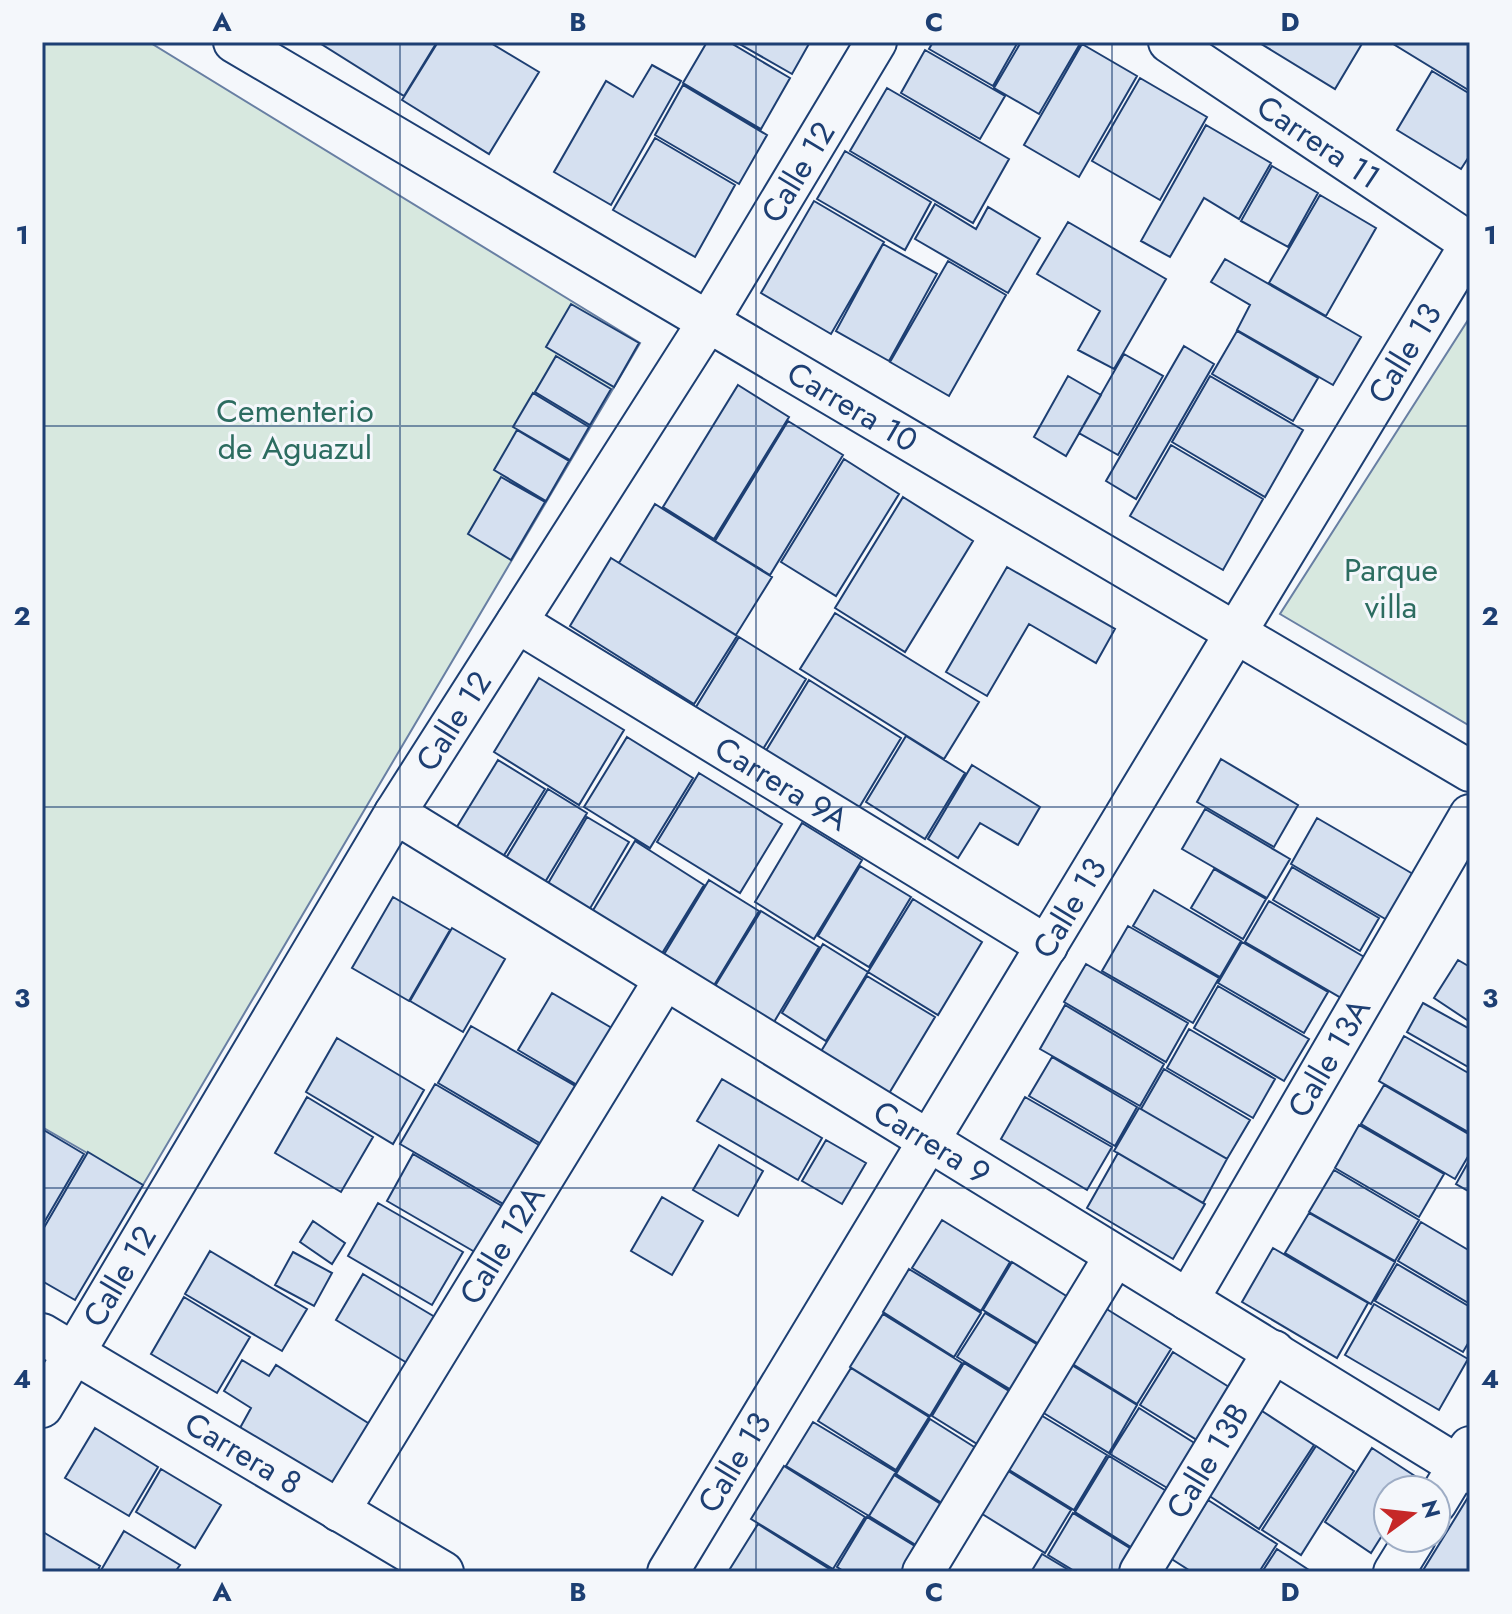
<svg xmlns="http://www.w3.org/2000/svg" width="1512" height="1614" font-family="Jost,sans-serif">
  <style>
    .green { fill: #d7e8df; stroke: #687fa3; stroke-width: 2 }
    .building { fill: #d5e0f0; stroke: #1d3f73; stroke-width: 2 }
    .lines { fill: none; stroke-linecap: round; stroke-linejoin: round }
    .minor-casing { stroke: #1d3f73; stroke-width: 44 }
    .minor { stroke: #f4f7fb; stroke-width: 40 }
    .grid { fill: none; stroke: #1d3f73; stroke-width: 2; stroke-opacity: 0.55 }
    .labels { text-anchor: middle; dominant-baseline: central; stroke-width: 6; stroke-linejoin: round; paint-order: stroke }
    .street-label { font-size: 32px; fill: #1d3f73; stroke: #f4f7fb }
    .park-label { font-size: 32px; fill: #2c6c60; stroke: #f4f7fb }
    .neatline { fill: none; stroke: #1d3f73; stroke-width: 3 }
    .grid-label { font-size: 26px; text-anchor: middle; font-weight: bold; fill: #1d3f73 }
  </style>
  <rect width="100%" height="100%" fill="#f4f7fb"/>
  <!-- green -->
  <path class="green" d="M42,42H149L640,343L143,1185L42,1127Z
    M1470,317V726L1280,614Z"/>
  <!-- building -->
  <path class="building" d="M318,42H437L404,96Z
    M438,42H489L539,72L489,154L402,100Z
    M707,42H729L790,78L761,129L683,83Z
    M736,42H810L792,74Z
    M933,42H1018L993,86L929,49Z
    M1021,42H1081L1039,114L994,88Z
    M1258,42H1363L1335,89Z
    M1390,42H1470V91Z
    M1082,44L1137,76L1079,177L1024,145Z
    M925,50L1005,96L980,139L901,93Z
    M652,65L681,81L611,205L554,172L606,81L633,97Z
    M1432,71L1470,94V155L1461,169L1397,130Z
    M1140,78L1207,117L1160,200L1092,161Z
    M683,85L767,135L739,184L655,135Z
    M887,88L1009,159L973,223L850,151Z
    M1206,125L1271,163L1239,219L1204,198L1170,257L1141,241Z
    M655,138L735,185L695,257L613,210Z
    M845,151L931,202L905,250L817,199Z
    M1272,166L1318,193L1288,247L1241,221Z
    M1320,195L1376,228L1326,316L1269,283Z
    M814,201L884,242L831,334L761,293Z
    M935,204L976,229L988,207L1040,238L1008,293L915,239Z
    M1068,222L1166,279L1114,369L1078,350L1100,311L1037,274Z
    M883,244L937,274L889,361L836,331Z
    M1225,259L1361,337L1333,385L1237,330L1250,305L1211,282Z
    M948,261L1006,295L949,396L890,362Z
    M571,304L639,343L614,387L546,347Z
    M1237,331L1318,378L1293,421L1212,374Z
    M1184,346L1214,364L1136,499L1106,481Z
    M1124,354L1163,376L1118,455L1079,433Z
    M556,356L611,389L590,425L535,392Z
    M1068,376L1101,395L1066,456L1034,437Z
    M1210,376L1303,430L1265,497L1172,442Z
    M738,385L789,417L714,539L663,507Z
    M533,393L589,427L570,460L513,427Z
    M788,421L843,455L770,575L715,541Z
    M517,430L569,461L546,501L494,470Z
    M1171,445L1263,499L1223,570L1130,516Z
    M844,459L899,494L836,596L781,562Z
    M501,477L545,502L511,560L468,534Z
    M903,497L973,541L905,652L835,608Z
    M655,504L772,577L736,635L619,563Z
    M611,558L737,636L694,704L570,626Z
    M1007,567L1115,629L1096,663L1029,624L987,696L946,672Z
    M835,613L979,702L944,759L800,669Z
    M739,637L806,679L763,749L696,707Z
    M539,678L624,730L579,805L494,752Z
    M809,680L901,738L857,811L764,754Z
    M906,736L965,773L925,839L866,802Z
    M627,737L693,778L650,848L584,807Z
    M1221,759L1298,805L1274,847L1197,802Z
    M498,760L545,789L501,860L455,830Z
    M972,765L1040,807L1018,845L980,823L958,858L928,839Z
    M699,773L782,824L740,893L657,842Z
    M548,789L587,813L542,887L503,863Z
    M1205,809L1290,859L1267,898L1182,849Z
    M587,817L629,842L585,917L543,892Z
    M1317,818L1413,874L1387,920L1291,864Z
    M802,823L862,860L814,939L755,902Z
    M635,841L704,885L661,955L592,912Z
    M860,866L911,897L869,967L818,936Z
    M1292,867L1379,918L1360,951L1273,900Z
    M1214,869L1266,899L1243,939L1191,908Z
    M709,880L759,911L713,987L663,956Z
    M1154,890L1241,941L1220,977L1133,926Z
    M393,897L450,930L409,1001L352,968Z
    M913,899L982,942L938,1015L868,972Z
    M1269,901L1366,958L1343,999L1245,942Z
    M761,911L819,947L774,1022L715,986Z
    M1128,926L1219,978L1193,1023L1102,971Z
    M452,928L505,959L463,1032L410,1001Z
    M1242,942L1328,992L1304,1033L1218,983Z
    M823,944L868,972L826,1041L782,1013Z
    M1458,960L1470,967V1022L1434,998Z
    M1086,964L1188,1023L1166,1062L1064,1002Z
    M867,976L935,1017L888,1095L820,1053Z
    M1218,986L1309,1039L1284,1081L1194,1028Z
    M552,993L617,1031L584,1089L518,1050Z
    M1423,1003L1470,1029V1068L1407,1032Z
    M1065,1005L1164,1064L1140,1106L1040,1049Z
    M471,1026L577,1087L543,1145L438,1083Z
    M1189,1029L1275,1079L1253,1118L1167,1068Z
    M1404,1036L1470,1074V1133L1379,1081Z
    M337,1038L424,1090L393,1144L306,1092Z
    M1052,1057L1137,1107L1115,1146L1029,1096Z
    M1164,1069L1250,1120L1227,1159L1141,1109Z
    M722,1079L822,1138L798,1180L697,1121Z
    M435,1084L544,1148L510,1208L400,1144Z
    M1384,1085L1470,1135V1153L1455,1179L1361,1124Z
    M307,1097L373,1137L341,1192L275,1153Z
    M1025,1097L1112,1147L1087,1190L1001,1139Z
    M1139,1108L1227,1159L1203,1203L1114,1151Z
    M1359,1125L1444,1174L1419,1217L1335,1168Z
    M42,1129L84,1154L42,1226Z
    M826,1140L866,1163L842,1204L802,1181Z
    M719,1145L763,1171L738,1216L693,1190Z
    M88,1152L143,1185L75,1300L42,1281V1231Z
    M1118,1153L1205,1204L1173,1259L1087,1208Z
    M413,1154L507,1209L480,1255L387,1201Z
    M1470,1159V1192L1456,1184Z
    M1334,1170L1419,1220L1395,1261L1309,1212Z
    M662,1197L703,1221L672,1275L631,1251Z
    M378,1203L463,1252L432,1305L348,1256Z
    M1309,1213L1395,1262L1371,1304L1285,1253Z
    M942,1220L1010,1262L981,1311L912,1268Z
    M313,1221L345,1243L332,1264L300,1242Z
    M1421,1222L1470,1251V1304L1398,1261Z
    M1273,1248L1368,1303L1337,1358L1242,1302Z
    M210,1251L307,1309L282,1351L185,1294Z
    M293,1252L332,1273L314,1306L275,1285Z
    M1012,1262L1076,1302L1047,1349L983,1310Z
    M1397,1264L1470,1307V1340L1463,1352L1375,1301Z
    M909,1269L981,1313L954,1357L883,1312Z
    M363,1274L445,1323L417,1369L336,1320Z
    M184,1297L250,1337L217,1393L151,1354Z
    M1374,1304L1468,1359L1439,1410L1345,1355Z
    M1105,1308L1171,1349L1137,1404L1071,1363Z
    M985,1313L1048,1351L1021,1396L957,1357Z
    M883,1314L962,1363L930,1416L850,1367Z
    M1173,1352L1229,1387L1197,1440L1140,1405Z
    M242,1360L269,1376L276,1365L376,1428L338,1490L240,1428L251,1408L224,1391Z
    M964,1363L1022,1399L990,1452L932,1416Z
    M1070,1364L1137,1405L1109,1453L1042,1412Z
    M851,1368L929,1417L896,1470L818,1421Z
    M1139,1408L1196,1444L1169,1489L1110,1454Z
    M1262,1411L1314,1445L1259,1529L1208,1495Z
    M1039,1414L1107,1455L1074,1510L1006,1468Z
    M930,1419L987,1455L953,1510L896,1474Z
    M813,1422L896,1472L869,1516L786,1466Z
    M95,1428L158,1467L129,1516L65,1478Z
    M1316,1446L1354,1471L1301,1555L1262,1530Z
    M1372,1448L1418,1478L1411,1490H1388V1526L1371,1553L1325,1522Z
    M1109,1456L1168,1492L1134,1549L1075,1512Z
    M784,1466L865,1517L833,1569L751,1519Z
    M161,1469L221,1505L195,1548L136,1512Z
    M1005,1469L1071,1510L1045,1553L979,1512Z
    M894,1475L952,1511L927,1552L869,1516Z
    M1467,1499L1470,1501V1572H1422Z
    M1208,1500L1277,1544L1259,1572H1192L1170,1558Z
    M1073,1513L1133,1550L1120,1572H1076L1048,1555Z
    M867,1517L928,1554L917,1572H845L837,1567Z
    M758,1524L831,1570L830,1572H728Z
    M124,1531L180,1565L175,1572H100Z
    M43,1532L100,1566L97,1572H42Z
    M1277,1549L1312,1572H1262Z
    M1042,1554L1072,1572H1031Z"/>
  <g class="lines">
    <defs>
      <g id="minor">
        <path id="s1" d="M234,42L1470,771"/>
        <path id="s2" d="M1169,42L1470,243"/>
        <path id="s3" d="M517,622L1047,946"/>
        <path id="s4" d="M395,813L1470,1473"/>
        <path id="s5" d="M1188,1300L1470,815"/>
        <path id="s6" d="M42,1334L443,1572"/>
        <path id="s7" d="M42,1407L395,813L708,322L876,42"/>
        <path d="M1436,1503L1470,1447"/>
        <path id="s8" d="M339,1511L665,979"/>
        <path id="s9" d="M668,1572L1470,245"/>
        <path d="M923,1572L1115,1256"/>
        <path id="s10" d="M1140,1572L1274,1351"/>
        <path d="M1394,1572L1415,1538"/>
      </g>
    </defs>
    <!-- minor casing -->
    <use href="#minor" class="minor-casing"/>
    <!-- minor -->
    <use href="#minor" class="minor"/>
  </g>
  <!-- grid -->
  <path class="grid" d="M400,42V1572M756,42V1572M1112,42V1572M42,426H1470M42,807H1470M42,1188H1470"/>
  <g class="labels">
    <!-- street labels -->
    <g class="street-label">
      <text stroke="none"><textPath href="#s2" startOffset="180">Carrera 11</textPath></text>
      <text stroke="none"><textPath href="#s7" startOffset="1448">Calle 12</textPath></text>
      <text stroke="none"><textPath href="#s9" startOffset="1424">Calle 13</textPath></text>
      <text stroke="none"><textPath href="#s1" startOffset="718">Carrera 10</textPath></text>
      <text stroke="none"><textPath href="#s7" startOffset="800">Calle 12</textPath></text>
      <text stroke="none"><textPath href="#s3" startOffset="310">Carrera 9A</textPath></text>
      <text stroke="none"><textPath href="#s9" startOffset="776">Calle 13</textPath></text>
      <text stroke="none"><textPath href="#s5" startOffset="280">Calle 13A</textPath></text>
      <text stroke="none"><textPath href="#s4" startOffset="630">Carrera 9</textPath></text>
      <text stroke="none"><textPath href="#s8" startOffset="312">Calle 12A</textPath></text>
      <text stroke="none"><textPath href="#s7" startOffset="152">Calle 12</textPath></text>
      <text stroke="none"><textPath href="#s6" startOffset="234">Carrera 8</textPath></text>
      <text stroke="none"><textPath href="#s10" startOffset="130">Calle 13B</textPath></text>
      <text stroke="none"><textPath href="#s9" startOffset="128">Calle 13</textPath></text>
    </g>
    <!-- park labels -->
    <g class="park-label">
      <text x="295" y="411">Cementerio<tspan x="295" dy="37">de Aguazul</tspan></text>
      <text x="1391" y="570">Parque<tspan x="1391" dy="37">villa</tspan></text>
    </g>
  </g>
  <!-- border -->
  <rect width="1512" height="1614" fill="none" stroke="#f4f7fb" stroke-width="88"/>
  <!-- north arrow -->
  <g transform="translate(1412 1514) rotate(75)"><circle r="38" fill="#f4f7fb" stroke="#9eadc5" stroke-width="2"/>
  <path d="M0-6L14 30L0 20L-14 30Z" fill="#c62828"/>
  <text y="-12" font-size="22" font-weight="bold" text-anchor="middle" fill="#1d3f73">N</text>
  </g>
  <rect x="44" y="44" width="1424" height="1526" class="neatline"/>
  <g class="grid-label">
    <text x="222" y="31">A</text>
    <text x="578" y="31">B</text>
    <text x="934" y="31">C</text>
    <text x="1290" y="31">D</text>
    <text x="22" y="244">1</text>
    <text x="1490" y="244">1</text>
    <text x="22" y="625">2</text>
    <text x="1490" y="625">2</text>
    <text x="22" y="1007">3</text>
    <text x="1490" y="1007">3</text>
    <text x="22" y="1388">4</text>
    <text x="1490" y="1388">4</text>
    <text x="222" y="1601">A</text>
    <text x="578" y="1601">B</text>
    <text x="934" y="1601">C</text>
    <text x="1290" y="1601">D</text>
  </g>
</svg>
